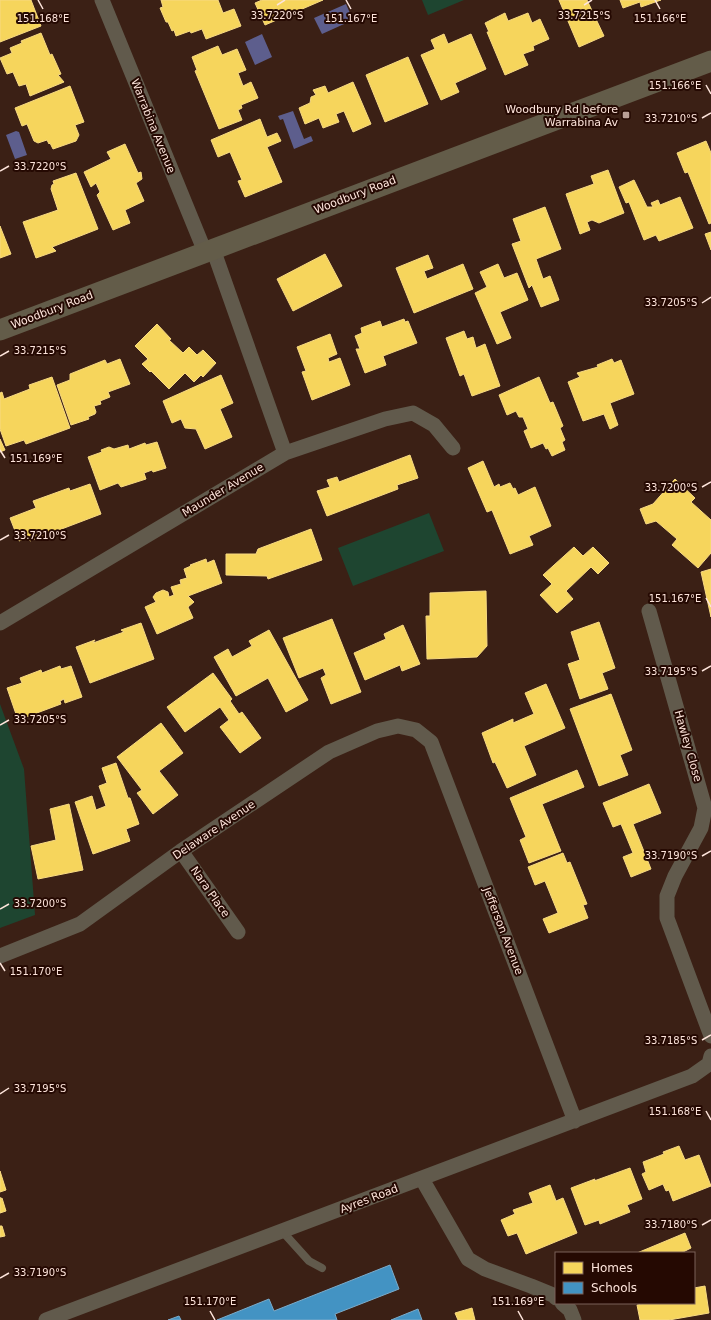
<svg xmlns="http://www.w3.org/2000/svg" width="711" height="1320" font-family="'DejaVu Sans',sans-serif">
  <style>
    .green { fill: #1e4530 }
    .water { fill: #5d5e8d }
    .homes { fill: #f6d55c; stroke: #f8da82 }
    .schools { fill: #4393c3; stroke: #7babca }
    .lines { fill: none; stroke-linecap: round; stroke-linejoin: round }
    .lane { stroke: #615a4c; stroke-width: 8 }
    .street { stroke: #615a4c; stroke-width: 15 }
    .secondary { stroke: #635c49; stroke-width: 21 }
    .ticks { fill: none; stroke: #fde4db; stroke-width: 1.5 }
    .poi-dot { fill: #b99f96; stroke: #250902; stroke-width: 1.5 }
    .labels { text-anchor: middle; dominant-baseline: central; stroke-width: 4; stroke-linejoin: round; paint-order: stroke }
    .poi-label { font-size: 11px; fill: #fde4db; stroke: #250902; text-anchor: end }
    .street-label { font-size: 11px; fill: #fde4db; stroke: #250902 }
    .ticks-label { font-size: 10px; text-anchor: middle; fill: #fde4db; stroke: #250902; stroke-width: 4; stroke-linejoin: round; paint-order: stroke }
  </style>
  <rect width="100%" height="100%" fill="#3b2015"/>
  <!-- green -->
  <path class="green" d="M422,0H464L428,15Z
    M429,513L444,551L353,586L338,548Z
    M0,704L24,769L35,915L0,928Z"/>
  <!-- water -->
  <path class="water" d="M346,4L353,20L322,34L314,18Z
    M262,34L272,57L255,65L245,42Z
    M293,111L304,139L311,136L313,141L294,149L283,119L280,120L278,116Z
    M16,131L19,132L27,155L15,159L6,135Z"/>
  <!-- homes -->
  <path class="homes" d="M0,0H31L41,26L0,42Z
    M161,0H218L223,13L234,9L241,26L206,39L202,29L191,33L190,31L176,36L174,30L172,31L168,22H166L160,8L163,7Z
    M262,0H323L265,25L255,3Z
    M559,0H587L604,36L579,47Z
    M620,0H661L641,7L640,2L623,8Z
    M505,13L508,21L528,13L532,23L540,19L549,39L533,46L534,50L523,54L528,65L505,75L487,32H489L485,23Z
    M41,33L50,55L52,54L61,74L58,75L64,82L30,96L26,84L19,86L13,72L7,74L0,58L12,53L10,48L22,43L21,41Z
    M444,34L448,44L471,34L486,69L455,83L459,92L441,100L421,55L435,49L431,40Z
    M218,46L222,55L237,49L246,70L238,73L243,86L251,82L258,98L241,105L242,108L238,110L242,120L219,129L195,71L197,70L192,57Z
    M408,57L428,104L385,122L366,75Z
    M353,82L371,124L353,132L344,111L336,114L339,122L323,128L319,118L305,124L299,108L310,103L311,97L316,95L313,90L325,86L328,93Z
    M70,86L84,122L75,125L79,135L76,141L53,149L50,143L49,144L47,140L38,143L34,141L27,124L22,126L15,108Z
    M260,119L267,137L277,133L281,141L267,147L282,182L245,197L238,181L242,180L230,152L218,157L211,140Z
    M706,141L711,153V223L709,224L688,172L685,173L677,153Z
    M125,144L138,173L141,172L142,179L136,183L144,201L125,210L130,223L113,230L97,195L100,192L96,183L91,187L84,172L111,159L107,152Z
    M608,170L624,213L599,223L592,220L587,222L590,230L580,234L566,194L594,184L591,176Z
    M76,173L98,229L52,247L56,251L36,258L23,222L58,210L51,189L52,185L54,184L53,181Z
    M634,180L647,207H653L651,203L658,200L660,205L680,197L693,228L659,241L656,235L644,240L629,202L626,203L619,187Z
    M545,207L561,249L536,259L543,279L550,276L559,300L541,307L532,285L529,288L512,244L521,241L513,219Z
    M0,226L11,254L0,258Z
    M711,232V250L705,234Z
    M325,254L342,286L293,311L277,279Z
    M428,255L433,268L424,271L427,279L463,264L473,289L414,313L396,268Z
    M498,264L504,278L517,273L528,300L500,312L511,338L497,344L475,293L487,287L480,272Z
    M404,319L405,322L408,321L417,343L383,356L386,365L365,373L356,349H360L355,336L362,333L361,328L380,321L382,327Z
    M157,324L171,339L169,340L183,353L189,347L197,355L203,350L216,363L203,377L201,375L194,382L185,373L169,389L151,371L150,372L142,364L148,359L135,346Z
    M464,331L467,339L473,337L476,348L485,344L500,386L472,396L464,374L460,376L446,338Z
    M330,334L337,354L328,358L329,362L340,358L350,385L312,400L302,372L306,371L297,347Z
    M120,359L130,384L108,392L110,397L100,401L101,404L94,406L96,412L95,414L88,417L89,419L71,425L57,385L70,380V374L105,360L107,364Z
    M612,359L614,363L621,360L634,394L610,403L618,425L610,429L604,414L583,421L568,382L580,377L577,373L598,367L597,365Z
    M221,375L233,403L220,409L232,437L205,449L196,429L185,428L181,419L172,423L163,401Z
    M52,377L70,428L26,444L24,440L6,446L0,429V393L2,392L4,399L30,389L29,385Z
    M539,377L550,403L553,402L563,426L560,428L565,440L562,442L565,450L552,456L548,448L546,449L543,443L531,448L524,431L528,429L523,417H519L516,411L507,415L499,395Z
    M0,439L5,450L0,452Z
    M157,442L166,468L153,472L152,470L144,473L146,479L121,487L118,483L100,490L88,457L102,452L101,450L109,447L114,449L128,445L129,449L145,443L146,445Z
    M410,455L418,478L397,485L398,489L327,516L317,491L330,487L327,480L337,477L339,482Z
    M483,461L494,487L499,484L500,487L510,483L513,489L515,488L518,495L535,487L551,526L529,536L533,545L510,554L492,510L487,512L468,468Z
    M675,479L695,498L691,502L711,520V553L698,568L672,545L677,539L656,521L646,524L640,509L653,504Z
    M90,484L101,514L30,541L27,538L19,541L10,518L36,508L33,501L69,488L70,491Z
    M311,529L322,560L268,579L267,576L226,575V554H256L258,549Z
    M574,547L583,556L593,547L609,563L598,574L591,567L566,591L573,599L557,613L540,595L552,584L543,575Z
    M206,559L207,563L214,560L222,583L188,596L194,602L188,607L193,618L157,634L145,607L156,602L153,597L156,593L163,590L168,592L169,597L174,595L171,587L181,584L180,580L187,578L184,569L191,566L190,565Z
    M711,569V617L701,572Z
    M486,591L487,646L477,657L427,659L426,616H430V593Z
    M332,619L361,692L331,704L321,678L326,675L323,668L299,678L283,638Z
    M599,622L615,668L602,673L608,689L580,699L568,664L580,660L571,632Z
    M141,623L154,659L90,683L76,647L95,640L93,643L124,632L121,630Z
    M403,625L420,664L402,671L400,665L365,680L354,653L386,639L384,634Z
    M269,630L308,700L286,712L268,678L236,696L214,657L228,649L232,657L252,646L249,641Z
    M60,666L61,669L71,666L82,697L65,703L64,699L60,701L61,704L18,720L7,688L22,683L20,678L41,670L42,673Z
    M213,673L232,699L230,701L239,714L242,712L261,738L240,753L220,727L229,720L220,707L185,732L167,707Z
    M546,684L565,728L524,746L536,775L507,788L495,762L493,763L482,733L513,719V723L534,714L525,693Z
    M611,694L632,750L620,755L628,775L599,786L570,709Z
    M161,723L183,753L159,771L178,795L153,814L137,793L142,790L117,757Z
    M116,763L128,798H130L139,824L126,829L130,841L93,854L75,802L92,796L96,810L106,806L99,786L107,783L102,768Z
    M577,770L584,787L542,804L561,851L529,863L520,840L526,837L510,798Z
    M649,784L661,813L633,824L651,869L631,877L623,857L633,853L621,824L613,827L603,803Z
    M69,804L83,870L38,879L31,846L56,840L50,809Z
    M563,853L567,863L570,862L587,904L583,905L588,918L549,933L543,919L558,913L545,881L535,885L528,867Z
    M679,1146L685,1160L699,1155L711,1186L673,1201L669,1190L666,1191L663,1184L649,1190L642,1174L646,1172L643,1162L664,1154L663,1152Z
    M630,1168L642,1199L627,1205L630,1212L600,1224L599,1220L585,1225L571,1188L595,1179L594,1181Z
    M0,1171L6,1190L0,1192Z
    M550,1185L556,1201L563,1198L577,1233L526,1254L517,1233L508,1236L501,1220L515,1214L513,1210L533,1203L529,1193Z
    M0,1197V1199L2,1198L6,1211L0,1213Z
    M0,1226H2L5,1236L0,1237Z
    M685,1233L691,1248L681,1253H637Z
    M705,1286L709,1313L669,1320H640L637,1305L647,1303H694V1288Z
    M472,1308L475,1320H458L455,1313Z"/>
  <!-- schools -->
  <path class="schools" d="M390,1265L399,1289L335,1314L337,1320H217L269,1299L274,1311Z
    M418,1309L422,1320H391Z
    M179,1316L181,1320H168Z"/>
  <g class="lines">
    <!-- lane -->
    <path class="lane" d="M282,1231L309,1261L322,1268"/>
    <!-- street -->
    <path class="street" d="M102,0L205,252
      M213,249L285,453
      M649,611L705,808L701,828L675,876L667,896V918L711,1036
      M0,623L285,453L385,419L413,413L434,425L453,448
      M181,851L238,932
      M0,956L80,924L181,851L329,752L377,731L398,726L416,730L431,742L575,1121
      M422,1179L468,1259L485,1269L531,1286L553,1295L556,1298
      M562,1303L570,1310L574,1320
      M46,1320L692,1076L709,1064L711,1056"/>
    <!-- secondary -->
    <path class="secondary" d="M0,330L711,61"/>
  </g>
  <!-- ticks -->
  <path class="ticks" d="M38,0L43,9M346,0L351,9M655,0L660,9M277,5L285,0M584,5L592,0M706,85L711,94M702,118L711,113M0,171L9,166M702,303L711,297M0,356L9,351M0,450L5,458M702,487L711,482M0,540L9,535M706,598L711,607M702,671L711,666M0,725L9,720M702,856L711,851M0,909L9,904M0,963L5,971M702,1040L711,1035M0,1094L9,1088M706,1111L711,1120M702,1225L711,1220M0,1278L9,1273M210,1311L215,1320M518,1311L523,1320"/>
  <!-- markers -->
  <rect class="poi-dot" x="622" y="111" width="8" height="8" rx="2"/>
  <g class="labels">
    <!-- poi labels -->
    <g class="poi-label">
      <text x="618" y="109">Woodbury Rd before<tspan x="618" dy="13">Warrabina Av</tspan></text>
    </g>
    <!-- street labels -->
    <g class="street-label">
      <text transform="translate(153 126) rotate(68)">Warrabina Avenue</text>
      <text transform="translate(355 195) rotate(-21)">Woodbury Road</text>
      <text transform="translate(52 310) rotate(-21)">Woodbury Road</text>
      <text transform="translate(223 490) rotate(-31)">Maunder Avenue</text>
      <text transform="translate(688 746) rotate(74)">Hawley Close</text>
      <text transform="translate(214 830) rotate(-34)">Delaware Avenue</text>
      <text transform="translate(210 892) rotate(55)">Nara Place</text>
      <text transform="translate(503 931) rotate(69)">Jefferson Avenue</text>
      <text transform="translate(369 1199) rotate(-21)">Ayres Road</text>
    </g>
  </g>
  <g class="ticks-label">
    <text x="584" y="19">33.7215°S</text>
    <text x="277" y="19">33.7220°S</text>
    <text x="660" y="22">151.166°E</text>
    <text x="43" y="22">151.168°E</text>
    <text x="351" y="22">151.167°E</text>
    <text x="675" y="89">151.166°E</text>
    <text x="671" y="122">33.7210°S</text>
    <text x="40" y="170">33.7220°S</text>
    <text x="671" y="306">33.7205°S</text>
    <text x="40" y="354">33.7215°S</text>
    <text x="36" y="462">151.169°E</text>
    <text x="671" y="491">33.7200°S</text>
    <text x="40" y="539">33.7210°S</text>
    <text x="675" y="602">151.167°E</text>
    <text x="671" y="675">33.7195°S</text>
    <text x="40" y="723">33.7205°S</text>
    <text x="671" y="859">33.7190°S</text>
    <text x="40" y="907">33.7200°S</text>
    <text x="36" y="975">151.170°E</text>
    <text x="671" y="1044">33.7185°S</text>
    <text x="40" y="1092">33.7195°S</text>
    <text x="675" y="1115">151.168°E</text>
    <text x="671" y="1228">33.7180°S</text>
    <text x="40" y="1276">33.7190°S</text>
    <text x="210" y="1305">151.170°E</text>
    <text x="518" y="1305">151.169°E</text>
  </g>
  <!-- legend -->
  <rect x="555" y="1252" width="140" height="52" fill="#250902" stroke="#7b6159"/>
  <rect x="563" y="1262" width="20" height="12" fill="#f6d55c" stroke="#7b6159"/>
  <text x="591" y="1272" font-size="12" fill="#fde4db">Homes</text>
  <rect x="563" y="1282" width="20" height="12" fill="#4393c3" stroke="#7b6159"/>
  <text x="591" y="1292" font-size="12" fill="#fde4db">Schools</text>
</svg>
